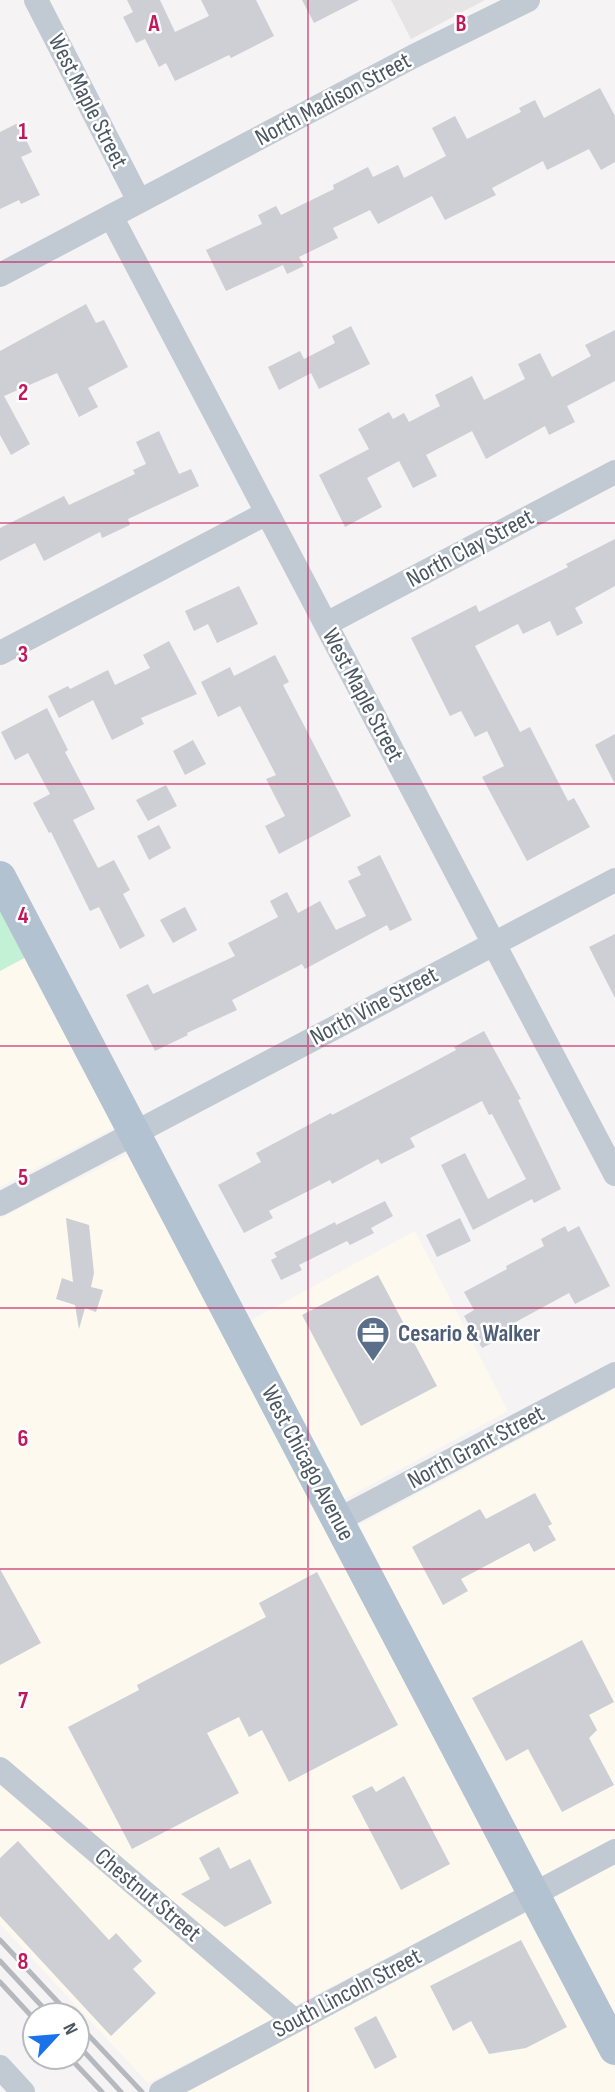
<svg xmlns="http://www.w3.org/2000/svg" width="615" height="2092" font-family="'Sofia Sans Condensed',sans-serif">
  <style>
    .commercial { fill: #fdf9ef }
    .education { fill: #e6e4e5 }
    .green { fill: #c3f1d5 }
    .building { fill: #cdcfd5 }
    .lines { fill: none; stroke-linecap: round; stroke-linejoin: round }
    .minor { stroke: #c1cad2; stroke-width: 24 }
    .major { stroke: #b3c2d1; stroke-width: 32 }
    .rail { stroke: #b5b8bd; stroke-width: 5 }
    .grid { fill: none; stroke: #c2185b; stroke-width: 2; stroke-opacity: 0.55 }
    .labels { text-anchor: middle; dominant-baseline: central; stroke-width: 5; stroke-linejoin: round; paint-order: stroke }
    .street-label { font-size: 24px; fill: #4a5661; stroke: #fff }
    .service-label { font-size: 24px; font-weight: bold; fill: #4e5e75; stroke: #fff; text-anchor: start }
    .grid-label { font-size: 23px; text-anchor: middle; font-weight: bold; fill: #c2185b; stroke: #fff; stroke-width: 5; stroke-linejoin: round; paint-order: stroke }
  </style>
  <rect width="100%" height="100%" fill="#f5f3f3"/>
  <!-- commercial -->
  <path class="commercial" d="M28,956L118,1126L0,1187V971Z
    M132,1152L521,1888L294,2006L0,1758V1218Z
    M415,1231L508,1411L337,1503L244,1324Z
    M615,1389V2025L359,1525Z
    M0,1778L278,2017L148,2083L0,1924Z
    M533,1909L615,2069V2092H186Z"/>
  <!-- education -->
  <path class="education" d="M391,0H485L411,39Z"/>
  <!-- green -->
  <path class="green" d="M0,903L28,956L0,971Z"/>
  <!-- building -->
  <path class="building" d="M127,0H160L175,32L209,16L201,0H256L274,36L231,58L229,55L175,81L166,63L159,67L145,39L136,43L123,17L133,12Z
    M302,0H359L314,23Z
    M600,88L615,116V162L601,170L589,149L547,170L543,161L492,188L496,195L445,220L432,196L378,224L370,210L333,228L338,238L299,257L304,266L287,274L283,265L226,291L206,250L262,224L258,215L276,206L281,215L334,189L333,185L368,167L373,177L398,165L404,178L446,156L432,128L455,116L467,139L521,112L519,108L535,100L544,118Z
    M18,123L32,152L21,157L40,195L21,204L19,200L0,209V132Z
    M86,304L96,323L104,320L128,367L88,388L98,407L79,417L57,373L4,396L30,444L11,455L0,435V351Z
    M351,326L370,364L319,389L311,373L279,390L268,367L300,351L304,359L335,343L332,336Z
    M615,330V381L567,406L575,422L549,435L545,426L486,459L472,431L426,455L437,476L413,488L399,461L367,478L382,507L345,527L319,475L369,449L358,429L389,412L393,419L404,413L409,422L440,406L435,395L472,376L484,400L525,379L518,364L540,353L552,377L591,356L585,345Z
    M159,431L179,474L191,469L199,486L128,519L130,525L102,538L100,532L44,561L35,543L0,561V528L64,496L69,505L135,474L133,470L146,464L136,442Z
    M615,539V586L575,608L583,623L557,636L550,621L523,634L518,624L475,646L520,732L530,727L568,801L574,798L590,827L527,861L482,777L504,766L487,731L475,737L461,711L450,716L411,638L476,605L479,612L568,567L566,564Z
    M239,586L258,624L217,643L208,624L194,631L185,611Z
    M169,641L197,694L141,718L144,724L112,740L93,700L59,718L48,696L68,686L70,689L108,670L115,685L150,668L143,655Z
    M275,655L289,682L283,685L351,816L279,854L265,826L285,816L266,779L276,775L240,706L218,717L201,682L230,667L234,676Z
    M47,708L68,750L65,752L95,809L73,820L98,868L114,860L130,890L123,894L145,936L120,949L99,907L90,911L51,832L49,833L33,803L50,794L28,753L15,760L1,732Z
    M615,734V784L595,745Z
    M193,740L206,764L185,775L173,751Z
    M166,785L177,806L148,821L136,800Z
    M159,825L171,848L149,860L137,836Z
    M380,855L412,920L390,931L387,925L305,969L302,964L232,1000L237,1010L187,1033L188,1035L155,1051L126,995L148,984L153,994L235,956L228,943L278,917L270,901L287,892L298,913L320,901L336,930L366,916L348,881L361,875L357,867Z
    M185,907L197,930L173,943L160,920Z
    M615,934V998L589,947Z
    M484,1031L521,1099L518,1100L561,1189L534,1203L532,1199L473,1230L441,1165L465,1153L488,1199L526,1179L492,1114L489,1115L482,1101L410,1138L415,1147L381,1164L378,1159L332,1184L330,1180L269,1211L273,1218L244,1233L218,1185L261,1162L256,1153L331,1113L332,1115L413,1073L456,1050L454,1047Z
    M385,1201L393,1216L371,1228L374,1233L350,1245L347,1241L299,1265L302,1270L281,1280L271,1260L277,1257L274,1253L335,1222L336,1225Z
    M66,1218L89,1225L94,1273L91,1287L103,1290L96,1312L85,1308L79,1329L75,1305L56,1299L62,1278L73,1282Z
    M460,1218L471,1241L437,1257L426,1235Z
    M565,1226L568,1232L579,1226L610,1286L575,1304L569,1293L512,1324L515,1331L482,1348L464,1316L474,1310L464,1292L507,1269L506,1266L544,1246L541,1239Z
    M378,1275L437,1386L361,1426L302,1315Z
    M535,1493L552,1524L548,1526L556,1540L534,1552L529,1543L461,1579L468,1591L443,1605L412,1547L480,1509L486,1519Z
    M0,1569L41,1643L0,1665Z
    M317,1572L398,1725L289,1782L262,1730L249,1737L239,1717L207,1733L239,1793L132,1849L68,1727L139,1690L137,1685L266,1617L259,1603Z
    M582,1640L614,1702L589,1715L597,1730L589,1738L614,1785L562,1812L528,1749L506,1761L472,1698Z
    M404,1776L450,1864L401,1890L352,1796L372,1786L376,1792Z
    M18,1841L109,1940L116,1933L142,1961L133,1969L156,1993L111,2036L0,1916V1858Z
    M219,1847L230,1869L250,1859L272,1903L225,1927L181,1894L210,1879L199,1858Z
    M521,1940L567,2027L526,2048L489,2054L471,2021L453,2031L430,1986Z
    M376,2016L397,2057L375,2069L354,2028Z"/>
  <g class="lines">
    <!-- minor -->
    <path class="minor" d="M36,0L139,201
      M111,216L615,1174
      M0,275L414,56L528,0
      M326,624L615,472
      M0,653L267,513
      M0,1204L615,880
      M338,1520L615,1374
      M0,1769L295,2021
      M0,2067L23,2092
      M161,2092L615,1851"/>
    <!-- major -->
    <path class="major" d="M0,877L615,2049"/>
    <!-- rail -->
    <path class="rail" d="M0,1940L70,2015
      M0,1961L50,2015
      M0,1982L35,2020
      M77,2023L142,2092
      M77,2044L121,2092
      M69,2057L102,2092"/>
  </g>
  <!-- grid -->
  <path class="grid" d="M308,0V2092M0,262H615M0,523H615M0,784H615M0,1046H615M0,1308H615M0,1569H615M0,1830H615"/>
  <!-- icons -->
  <defs>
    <symbol id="office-pin" viewBox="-11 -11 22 30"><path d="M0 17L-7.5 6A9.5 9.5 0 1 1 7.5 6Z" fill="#5c6f8a" stroke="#fff"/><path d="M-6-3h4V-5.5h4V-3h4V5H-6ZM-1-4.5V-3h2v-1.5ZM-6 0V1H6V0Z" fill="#fff"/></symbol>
  </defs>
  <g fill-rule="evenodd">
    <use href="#office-pin" x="354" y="1314" width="38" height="52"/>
  </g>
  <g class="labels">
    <!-- street labels -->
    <g class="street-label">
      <text transform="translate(333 99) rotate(-28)">North Madison Street</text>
      <text transform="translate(88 101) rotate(63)">West Maple Street</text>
      <text transform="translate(470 548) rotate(-28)">North Clay Street</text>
      <text transform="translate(363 695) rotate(62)">West Maple Street</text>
      <text transform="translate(374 1006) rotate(-28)">North Vine Street</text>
      <text transform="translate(476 1447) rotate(-28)">North Grant Street</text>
      <text transform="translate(308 1463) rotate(62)">West Chicago Avenue</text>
      <text transform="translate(148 1895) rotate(40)">Chestnut Street</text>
      <text transform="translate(347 1993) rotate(-28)">South Lincoln Street</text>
    </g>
    <!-- service labels -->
    <g class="service-label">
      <text x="398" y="1333">Cesario &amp; Walker</text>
    </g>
  </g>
  <g class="grid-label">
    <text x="154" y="31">A</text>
    <text x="461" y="31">B</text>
    <text x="23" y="139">1</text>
    <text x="23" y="400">2</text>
    <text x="23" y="662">3</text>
    <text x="23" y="923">4</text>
    <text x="23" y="1185">5</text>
    <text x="23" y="1446">6</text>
    <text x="23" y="1708">7</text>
    <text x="23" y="1969">8</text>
  </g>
  <!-- north arrow -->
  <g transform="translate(56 2036) rotate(64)"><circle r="33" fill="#ffffff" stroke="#b7bbc0" stroke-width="2"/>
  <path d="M0-5L12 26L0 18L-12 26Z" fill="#1a73e8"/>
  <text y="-10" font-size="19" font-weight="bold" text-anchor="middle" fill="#4a5661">N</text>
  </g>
</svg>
